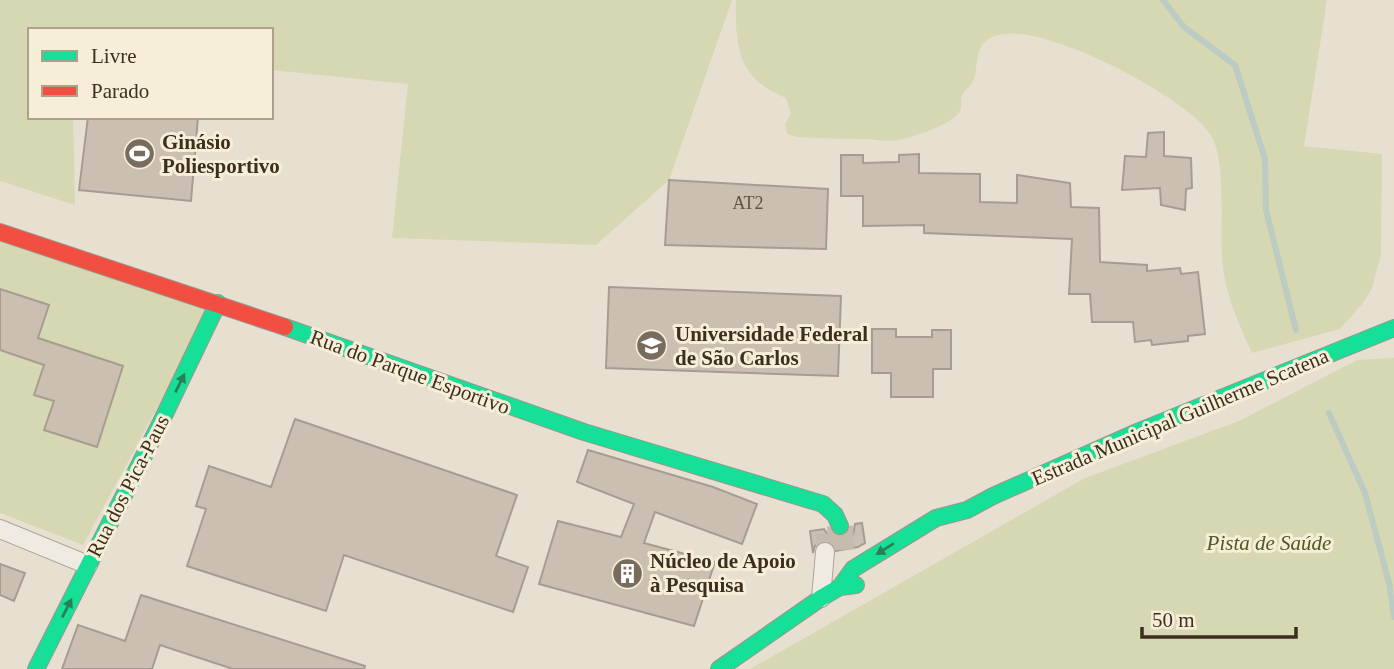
<svg xmlns="http://www.w3.org/2000/svg" width="1394" height="669" font-family="Georgia,serif">
  <style>
    .green { fill: #d6d7b3 }
    .lines { fill: none; stroke-linecap: round; stroke-linejoin: round }
    .stream { stroke: #bcccc2; stroke-width: 6 }
    .building { fill: #cbbfb2; stroke: #a89c90; stroke-width: 2 }
    .street-tunnel { stroke: #c5bcae; stroke-width: 18; stroke-dasharray: 18 9; stroke-linecap: butt }
    .secondary-tunnel { stroke: #c5bcae; stroke-width: 26; stroke-dasharray: 26 13; stroke-linecap: butt }
    .street-casing { stroke: #ada599; stroke-width: 20 }
    .fast-casing { stroke: #9c958a; stroke-width: 18 }
    .jam-casing { stroke: #9c958a; stroke-width: 18 }
    .street { stroke: #efebe3; stroke-width: 18 }
    .fast { stroke: #16e098; stroke-width: 16 }
    .jam { stroke: #f24e42; stroke-width: 16 }
    .oneway { fill: #2b7e56 }
    .labels { text-anchor: middle; dominant-baseline: central; stroke-width: 6; stroke-linejoin: round; paint-order: stroke }
    .number-label { font-size: 18px; fill: #605244 }
    .poi-label { font-size: 21px; font-weight: bold; fill: #3d2e20; stroke: #f7eed8; text-anchor: start }
    .street-label { font-size: 21px; fill: #3d2e20; stroke: #f7eed8 }
    .park-label { font-size: 21px; font-style: italic; fill: #4d5a26; stroke: #f7eed8 }
  </style>
  <rect width="100%" height="100%" fill="#e7e0d1"/>
  <!-- green -->
  <path class="green" d="M0,0H732L669,180L596,245L392,238L408,84L271,70V30H30V117H73L75,205L0,181Z
    M736,0H1327L1304,146L1382,154L1381,254L1372,288L1363,303L1340,329L1252,353C1238,322 1224,292 1222,257C1220,224 1226,164 1212,137C1192,99 1033,15 992,37C970,49 981,69 972,83C970,88 964,90 962,95C960,100 962,106 960,111C954,124 913,137 899,140C889,142 877,140 867,139C844,139 821,138 798,137L787,134L785,124L791,114L786,98C738,79 735,46 736,0Z
    M0,237L212,306L83,545L0,513Z
    M1394,358V669H750L1085,478L1239,421L1357,360Z"/>
  <g class="lines">
    <!-- stream -->
    <path class="stream" d="M1163,0L1184,27L1235,65L1265,159L1266,210L1296,330
      M1329,413L1365,493L1389,583L1394,617"/>
  </g>
  <!-- building -->
  <path class="building" d="M88,117H198L191,201L79,190Z
    M1164,132V156L1191,158L1192,188L1186,189L1185,210L1161,205L1160,188L1122,190L1125,156L1146,157L1148,133Z
    M919,154V173L980,174V202L1017,203V175L1070,183L1071,207L1099,208L1100,262L1147,265V271L1180,268L1181,274L1198,272L1205,334L1188,336V341L1152,345L1151,340L1135,342L1133,322H1092L1090,294H1069L1072,239L924,233V225L863,226V196H841V155H863V163L899,162V155Z
    M669,180L828,189L826,249L665,245Z
    M609,287L841,296L838,376L606,368Z
    M0,289L49,305L38,338L123,366L97,447L44,430L54,401L34,395L44,365L0,350Z
    M872,329H896V337H932V330H951V369H933V397H891V373H872Z
    M295,419L517,495L496,556L528,567L513,612L344,555L326,611L187,566L206,509L196,506L209,466L271,487Z
    M588,450L713,487L757,504L742,544L655,512L644,543L715,562L694,626L539,584L558,521L621,537L634,504L577,482Z
    M862,523L865,543L858,547L836,551L831,542L821,541L815,546L813,553L810,531L824,529L830,538L839,542L847,540L853,535L855,524Z
    M0,564L25,573L14,601L0,595Z
    M141,595L365,666L364,669H233L160,645L152,669H62L78,625L125,641Z"/>
  <g class="lines">
    <!-- street-tunnel -->
    <path class="street-tunnel" d="M825,552V529"/>
    <!-- secondary-tunnel -->
    <path class="secondary-tunnel" d="M840,526L841,550"/>
    <defs>
      <path id="street" d="M0,529L88,565
        M821,598L825,552"/>
      <path id="fast" d="M285,327L584,432L823,504L835,515L840,526
        M840,587L853,569L936,518L967,510L993,496L1137,432L1394,328
        M36,669L161,422L218,303
        M719,669L821,598L840,587L856,585"/>
      <path id="jam" d="M0,232L285,327"/>
    </defs>
    <!-- street casing -->
    <use href="#street" class="street-casing"/>
    <!-- fast casing -->
    <use href="#fast" class="fast-casing"/>
    <!-- jam casing -->
    <use href="#jam" class="jam-casing"/>
    <!-- street -->
    <use href="#street" class="street"/>
    <!-- fast -->
    <use href="#fast" class="fast"/>
    <!-- jam -->
    <use href="#jam" class="jam"/>
  </g>
  <!-- one-way arrows -->
  <defs><path id="oneway-solid" d="M-6-.8H1V-3.2L6.5 0L1 3.2V.8H-6Z" transform="scale(1.75)"/></defs>
  <g class="oneway">
    <use href="#oneway-solid" transform="translate(180 383) rotate(-64)"/>
    <use href="#oneway-solid" transform="translate(885 549) rotate(148)"/>
    <use href="#oneway-solid" transform="translate(67 608) rotate(-63)"/>
  </g>
  <!-- icons -->
  <defs>
    <symbol id="stadium-disc" viewBox="-11 -11 22 22"><circle r="9.5" fill="#786c5e" stroke="#f7eed8"/><path d="M0-5a6.5 5 0 1 0 0 10a6.5 5 0 1 0 0-10ZM-3.5-1.8h7v3.6h-7Z" fill="#fff"/></symbol>
    <symbol id="university-disc" viewBox="-11 -11 22 22"><circle r="9.5" fill="#786c5e" stroke="#f7eed8"/><path d="M0-5L7-2L0 1L-7-2ZM-4 1L0 2.5L4 1V4Q0 6-4 4Z" fill="#fff"/></symbol>
    <symbol id="building-disc" viewBox="-11 -11 22 22"><circle r="9.5" fill="#786c5e" stroke="#f7eed8"/><path d="M-4-6H4V6H1V3H-1V6H-4ZM-2.5-4.3h1.7v1.8h-1.7ZM.8-4.3h1.7v1.8H.8ZM-2.5-1h1.7V.8h-1.7ZM.8-1h1.7V.8H.8Z" fill="#fff"/></symbol>
  </defs>
  <g fill-rule="evenodd">
    <use href="#stadium-disc" x="122" y="136" width="35" height="35"/>
    <use href="#university-disc" x="634" y="328" width="35" height="35"/>
    <use href="#building-disc" x="610" y="556" width="35" height="35"/>
  </g>
  <g class="labels">
    <!-- number labels -->
    <g class="number-label">
      <text x="748" y="203">AT2</text>
    </g>
    <!-- poi labels -->
    <g class="poi-label">
      <text x="162" y="142">Ginásio<tspan x="162" dy="24">Poliesportivo</tspan></text>
      <text x="675" y="334">Universidade Federal<tspan x="675" dy="24">de São Carlos</tspan></text>
      <text x="650" y="561">Núcleo de Apoio<tspan x="650" dy="24">à Pesquisa</tspan></text>
    </g>
    <!-- street labels -->
    <g class="street-label">
      <text transform="translate(410 372) rotate(20)">Rua do Parque Esportivo</text>
      <text transform="translate(1180 417) rotate(-23)">Estrada Municipal Guilherme Scatena</text>
      <text transform="translate(128 486) rotate(-63)">Rua dos Pica-Paus</text>
    </g>
    <!-- park labels -->
    <g class="park-label">
      <text x="1269" y="543">Pista de Saúde</text>
    </g>
  </g>
  <!-- legend -->
  <rect x="28" y="28" width="245" height="91" fill="#f7eed8" stroke="#ada18e" stroke-width="2"/>
  <rect x="42" y="51" width="35" height="10" fill="#16e098" stroke="#ada18e" stroke-width="2"/>
  <text x="91" y="63" font-size="21" fill="#3d2e20">Livre</text>
  <rect x="42" y="86" width="35" height="10" fill="#f24e42" stroke="#ada18e" stroke-width="2"/>
  <text x="91" y="98" font-size="21" fill="#3d2e20">Parado</text>
  <!-- scale -->
  <path d="M1142 627v10h154v-10" fill="none" stroke="#3d2e20" stroke-width="3.5"/>
  <text x="1152" y="627" font-size="21" fill="#3d2e20" stroke="#f7eed8" stroke-width="5" paint-order="stroke">50 m</text>
</svg>
